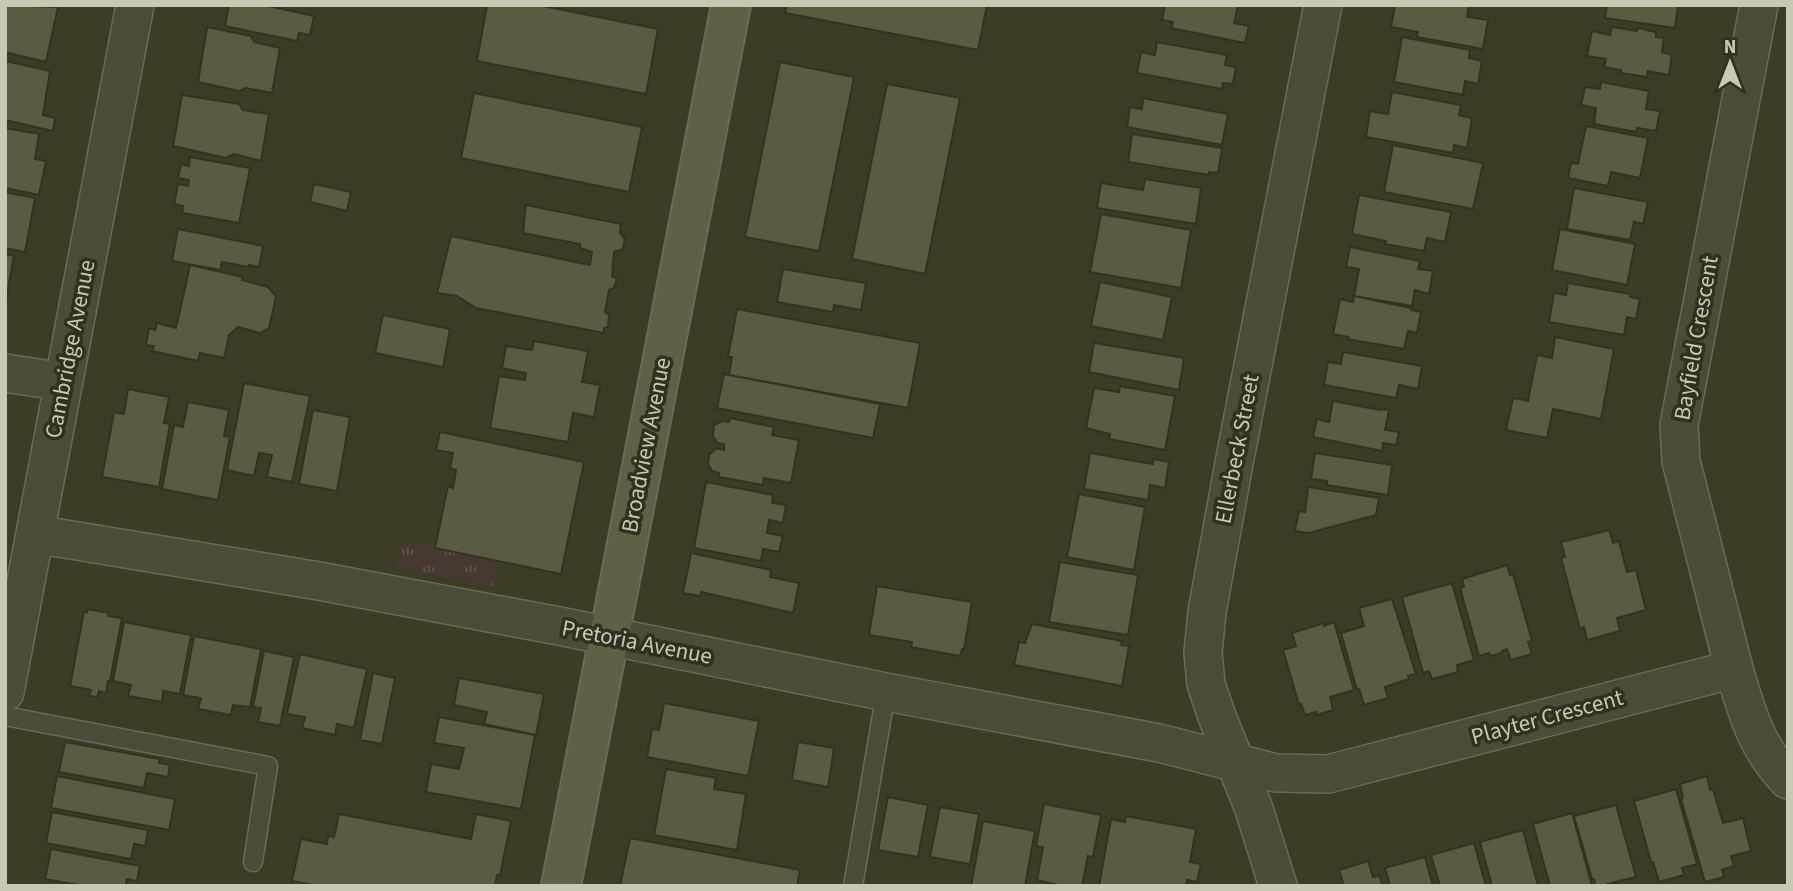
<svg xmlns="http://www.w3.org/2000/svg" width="1793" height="891" font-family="'Source Sans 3',sans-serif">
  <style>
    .grass { fill: url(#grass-tufts) }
    .building { fill: #5b5b43; stroke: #343321; stroke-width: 2 }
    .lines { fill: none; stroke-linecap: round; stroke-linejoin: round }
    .service-casing { stroke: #6b6a58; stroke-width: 21 }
    .minor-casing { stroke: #6b6a58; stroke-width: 40 }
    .secondary-casing { stroke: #6b6a58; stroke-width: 42 }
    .service { stroke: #4d4c3a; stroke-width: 18 }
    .minor { stroke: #4d4c3a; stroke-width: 37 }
    .secondary { stroke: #606049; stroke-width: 38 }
    .labels { text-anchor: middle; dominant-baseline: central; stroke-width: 7; stroke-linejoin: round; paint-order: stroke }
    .street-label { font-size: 23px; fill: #c8c8b6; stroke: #32311f }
  </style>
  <defs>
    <pattern id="grass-tufts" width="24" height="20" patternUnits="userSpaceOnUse" patternTransform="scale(1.75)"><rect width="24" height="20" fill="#473931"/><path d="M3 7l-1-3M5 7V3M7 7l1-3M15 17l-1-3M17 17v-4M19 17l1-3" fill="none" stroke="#60544d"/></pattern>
  </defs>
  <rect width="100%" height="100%" fill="#3d3c26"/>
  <!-- grass -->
  <path class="grass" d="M402,541L498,561L493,586L396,567Z"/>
  <!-- building -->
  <path class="building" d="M5,5L58,7L46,62L5,52Z
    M229,5H264L314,16L310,35L299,33L297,41L225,26Z
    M487,5H538L658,29L646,94L477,61Z
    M787,5H987L978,50L785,13Z
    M1165,5H1238L1234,23L1249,26L1245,43L1171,28L1173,22L1162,20Z
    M1395,5H1469L1467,17L1488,20L1483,49L1417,37L1418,32L1391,27Z
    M1607,5H1678L1675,28L1605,18Z
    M207,27L251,36L254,42L280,48L272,93L246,88L239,91L198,82Z
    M1612,27L1637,31L1638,28L1656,32V37L1664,38L1662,52L1672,55L1669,75L1648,71L1647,77L1621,73V70L1604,67L1606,59L1587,56L1592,31L1610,35Z
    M1402,37L1470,50L1469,58L1482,61L1478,84L1465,81L1463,95L1394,82Z
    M1157,42L1227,55L1225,65L1236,67L1233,84L1223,83L1222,89L1137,73L1141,52L1155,55Z
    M5,61L50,71L43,115L55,118L53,131L5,120Z
    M780,62L854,77L819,251L745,237Z
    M1601,82L1649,91L1646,109L1660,111L1656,131L1637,128L1636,132L1594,124L1596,108L1581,105L1585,87L1600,89Z
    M887,84L960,98L925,274L852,259Z
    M1392,92L1461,105L1459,115L1472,118L1467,148L1454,145L1453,153L1366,137L1370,111L1388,114Z
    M474,93L642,127L629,192L461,158Z
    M182,95L239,104L243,110L269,114L261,161L234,154L226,158L173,146Z
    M1143,98L1228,114L1222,145L1127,127L1130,107L1142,109Z
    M1586,126L1648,138L1640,178L1611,172L1608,186L1568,178L1571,163L1578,164Z
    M5,128L39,134L35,159L46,161L39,195L5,188Z
    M1132,134L1222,148L1218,173L1209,172V175L1128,162Z
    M1393,145L1483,163L1473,209L1384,192Z
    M190,157L250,168L239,223L182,213L183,206L174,204L178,184L188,186L189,180L178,178L181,164L189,166Z
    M1145,179L1201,188L1196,224L1097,208L1101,183L1143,190Z
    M314,184L351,192L347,211L310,202Z
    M1574,188L1648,202L1643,224L1634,222L1630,240L1567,229Z
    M5,192L35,198L25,252L5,248Z
    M1359,195L1451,212L1445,242L1427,238L1424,251L1385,244L1386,241L1352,234Z
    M526,205L621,224L620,233L625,239L623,249L614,252L612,276L617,279L614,288L609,290L605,312L609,315L608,327L604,328V333L476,308L457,296L437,293L451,236L590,265L592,252L580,248V244L523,233Z
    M1101,214L1191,230L1181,288L1090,272Z
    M178,229L263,246L259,267L249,265L248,267L222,262L220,270L172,261Z
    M1560,229L1635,244L1627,285L1552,270Z
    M1350,247L1420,261L1418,269L1433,271L1429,294L1415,290L1412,306L1354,296L1359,269L1346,267Z
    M5,254L14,256L5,306Z
    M190,265L243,277L242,280L268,287L276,297L269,328L260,333L238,327L229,335L224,358L200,353L198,361L152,351L154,346L146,345L149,328L155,330L157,323L176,328Z
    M783,269L866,283L861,310L834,305L833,312L777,302Z
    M1100,282L1172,297L1163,340L1091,326Z
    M1568,283L1630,294V297L1640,299L1636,319L1627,317L1624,335L1549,322L1554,293L1566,295Z
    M1354,296L1411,308V310L1421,312L1417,333L1408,331L1404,349L1347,339L1348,337L1333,334L1340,299L1353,302Z
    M737,309L920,343L908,408L729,375L732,357H728Z
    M383,315L450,329L443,367L375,353Z
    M1555,337L1614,349L1601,419L1553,409L1547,438L1506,430L1513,398L1528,401L1537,355L1552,358Z
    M534,341L588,351L582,382L600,385L594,417L573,413L568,442L490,428L499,376L525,380L526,373L502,368L506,346L532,350Z
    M1094,343L1184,358L1179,390L1089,372Z
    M1343,352L1422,366L1418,389L1399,385L1396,398L1324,385L1328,362L1341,364Z
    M724,374L880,404L873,438L717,408Z
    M244,383L310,396L292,482L267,477L272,455L259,453L254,476L227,470Z
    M1120,386L1175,396L1165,450L1109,439L1110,434L1086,428L1094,388L1119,392Z
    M128,389L169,397L164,423L170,424L159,487L102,477L114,412L124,414Z
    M1333,401L1380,410V409L1389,410L1385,430L1399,432L1396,445L1383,443L1382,451L1313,437L1317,419L1329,422Z
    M188,402L229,410L224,436L230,437L218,500L162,489L174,425L183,427Z
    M313,410L350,417L337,491L299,484Z
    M730,418L774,427L772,435L799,440L791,483L764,478L763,485L719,477V473L712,471L708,464L709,455L716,448L724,450V444L717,443L713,436L714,425L722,421L729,422Z
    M440,432L584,462L561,574L435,548L448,486L453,488L456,470L450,468L453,453L436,450Z
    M1090,453L1153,464V459L1169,462L1165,488L1150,485L1148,500L1084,489Z
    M1315,453L1392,465L1388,495L1327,485V481L1311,479Z
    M706,482L773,495L772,503L786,505L783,523L769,520L767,533L783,536L779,552L763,549L761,561L694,548Z
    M1308,487L1379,498L1376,515L1309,533L1295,531L1299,511L1305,512Z
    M1079,494L1145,507L1134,570L1067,557Z
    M1609,530L1613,543L1619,541L1627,572L1636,570L1646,610L1617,618L1620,631L1587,640L1584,627L1580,629L1561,558L1565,557L1561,542Z
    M691,553L771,570L770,577L799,583L793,613L701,592L700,596L683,593Z
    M1060,562L1138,575L1128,635L1049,622Z
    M1507,565L1510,575L1513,574L1532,641L1528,642L1532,654L1511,660L1507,649L1502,651V653L1490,656L1489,653L1479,656L1460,588L1464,587L1462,579Z
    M1452,583L1474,660L1457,665L1458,672L1432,679L1429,671L1423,673L1402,597Z
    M877,586L972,602L964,649H962L960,656L911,647L912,642L869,635Z
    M1392,599L1416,674L1408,676L1409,679L1385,687L1388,698L1364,705L1359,689L1357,690L1341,633L1364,626L1359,608Z
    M87,609L109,613L108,616L122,618L110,681H108L106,693L99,691L97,697L89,696L91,690L70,686L84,611L87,612Z
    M124,622L191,635L180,694L163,691L162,702L128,696L131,685L113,681Z
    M1334,622L1354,690L1330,697L1333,710L1317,715L1316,712L1305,715L1301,704L1299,705L1283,650L1296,646L1292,633L1324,623V626Z
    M1032,624L1122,641L1121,645L1129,646L1122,686L1014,665L1019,642L1025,643Z
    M194,636L261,649L250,707L233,705L231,715L198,709L201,698L183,695Z
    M264,651L294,657L280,726L258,722L261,708L253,707Z
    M300,654L367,669L354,728L337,724L335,735L302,728L305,717L287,714Z
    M373,673L395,678L382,744L360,740Z
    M459,678L544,694L536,735L484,724L487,712L454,705Z
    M664,703L759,721L748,776L647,757L652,729L659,730Z
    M439,717L535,735L521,809L426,792L431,764L459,769L464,748L434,743Z
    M65,742L160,759L159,763L170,765L168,777L147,773L144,788L59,772Z
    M798,742L834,748L828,787L792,780Z
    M666,769L716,778L714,789L746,794L737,850L654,835Z
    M57,776L175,799L169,830L51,808Z
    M1707,776L1710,790L1713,789L1723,823L1743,818L1751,851L1731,856L1734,866L1722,870L1724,877L1705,882L1681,799L1683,798L1680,784Z
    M1676,789L1697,864L1682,868L1684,875L1659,882L1653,862H1651L1634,801Z
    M888,797L928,805L918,857L878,850Z
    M1044,804L1101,815L1093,857L1088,856L1082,886H1063L1037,880L1043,847L1036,846Z
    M1616,805L1636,877L1607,884V886H1596L1594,879H1592L1574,816Z
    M940,807L979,814L970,864L930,857Z
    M52,812L148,830L145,846L134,844L131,859L46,843Z
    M1572,813L1592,886H1550L1533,824Z
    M339,814L471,839L476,814L511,821L500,876L497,875L495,886H317L292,881L301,839L327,844L328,836L334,837Z
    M1126,816L1196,829L1190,862L1201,864L1197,882L1187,880L1186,886H1099L1111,819L1125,822Z
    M983,821L1035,831L1025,886H971Z
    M1523,830L1538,886H1492L1480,842Z
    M630,838L800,870L797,886H620Z
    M1474,843L1486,886H1440L1431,855Z
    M51,849L140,866L137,881L127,879L125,886H84L45,879Z
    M1425,857L1433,886H1390L1385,868Z
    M1368,861L1373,877L1379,875L1383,886H1344L1339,870Z"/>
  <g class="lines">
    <defs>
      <path id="service" d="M5,716L268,766L253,862
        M853,886L886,692"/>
      <path id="minor" d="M5,373L64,382
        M35,534L319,581L559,626L886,692L1159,743L1276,773L1328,774L1734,669C1747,712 1755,746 1788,780
        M1734,669L1681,461L1679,425L1759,5
        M5,692L135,5
        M1278,886L1254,809L1216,714L1206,684L1203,653L1207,612L1235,458L1323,5"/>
      <path id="secondary" d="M561,886L731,5"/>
    </defs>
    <!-- service casing -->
    <use href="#service" class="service-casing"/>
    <!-- minor casing -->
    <use href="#minor" class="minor-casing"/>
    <!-- secondary casing -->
    <use href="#secondary" class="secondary-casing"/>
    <!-- service -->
    <use href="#service" class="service"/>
    <!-- minor -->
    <use href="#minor" class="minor"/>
    <!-- secondary -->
    <use href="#secondary" class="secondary"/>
  </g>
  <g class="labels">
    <!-- street labels -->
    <g class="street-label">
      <text transform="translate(1696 338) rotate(-80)">Bayfield Crescent</text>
      <text transform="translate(70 349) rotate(-79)">Cambridge Avenue</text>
      <text transform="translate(646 445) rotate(-79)">Broadview Avenue</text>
      <text transform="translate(1237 449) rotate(-79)">Ellerbeck Street</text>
      <text transform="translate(637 642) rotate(11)">Pretoria Avenue</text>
      <text transform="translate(1547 717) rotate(-15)">Playter Crescent</text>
    </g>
  </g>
  <!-- border -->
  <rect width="1793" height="891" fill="none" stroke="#c8c8b6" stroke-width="14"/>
  <!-- north arrow -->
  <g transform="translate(1730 63)" stroke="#32311f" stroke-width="5" paint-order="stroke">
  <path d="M0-5L12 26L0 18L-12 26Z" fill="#c8c8b6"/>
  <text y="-10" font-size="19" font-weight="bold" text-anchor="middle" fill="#c8c8b6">N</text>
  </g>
</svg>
